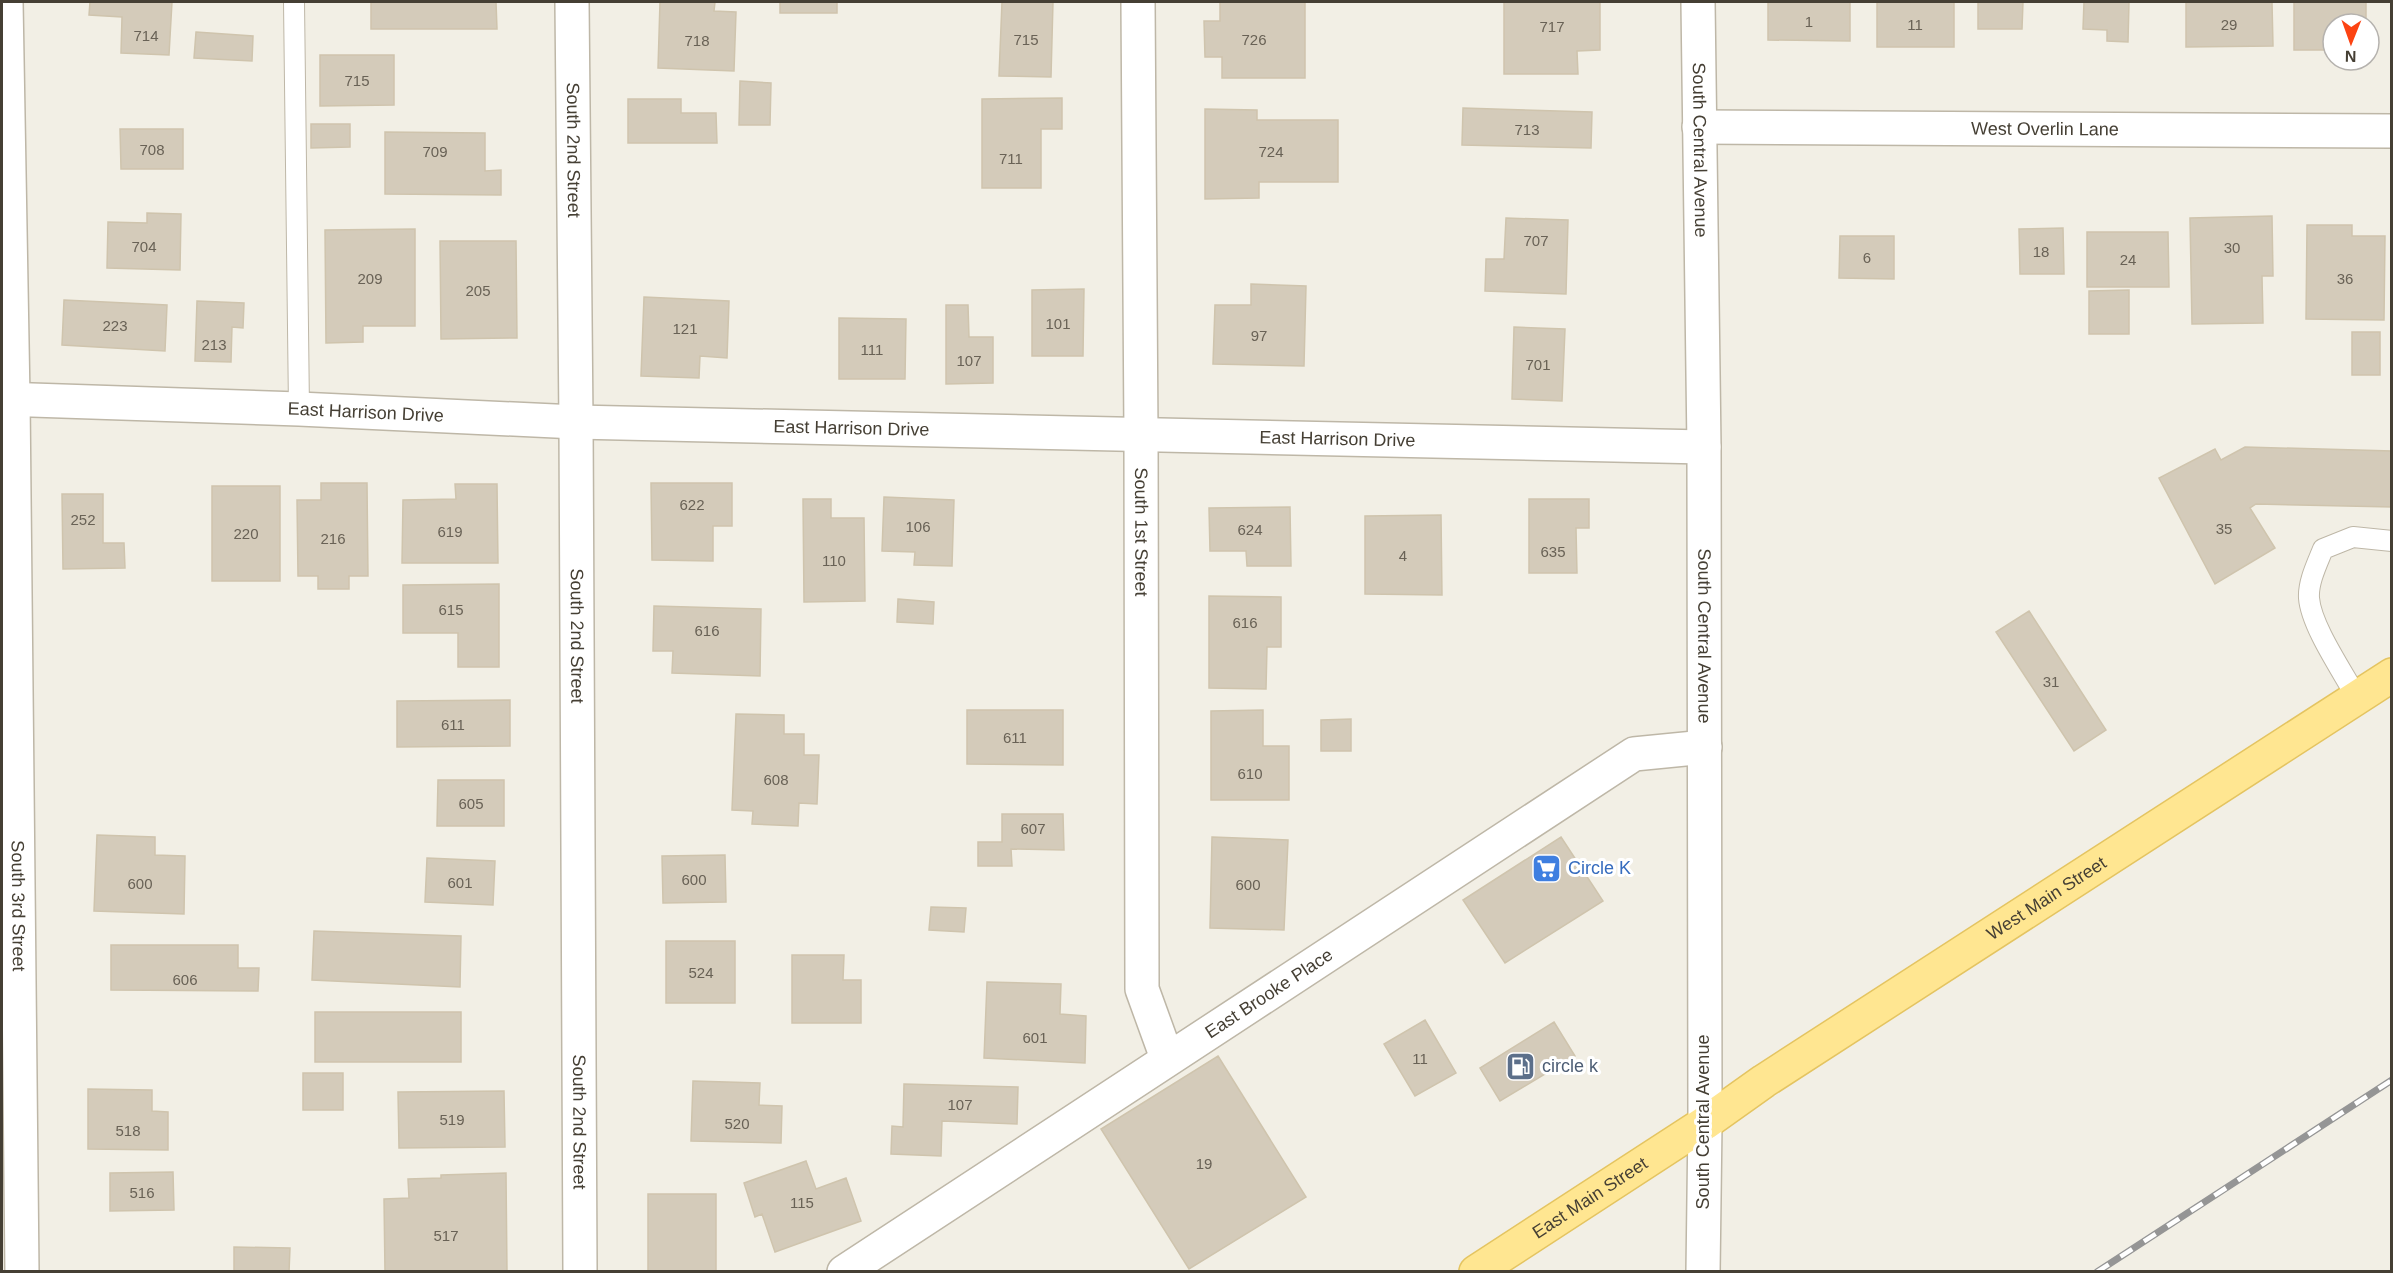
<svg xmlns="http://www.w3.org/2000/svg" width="2393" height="1273" font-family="Helvetica,sans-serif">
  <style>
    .building { fill: #d4cbba; stroke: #cfc4ad; stroke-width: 1.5 }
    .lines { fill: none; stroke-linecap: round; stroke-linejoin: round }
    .service-casing { stroke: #beb7a7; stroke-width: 22 }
    .minor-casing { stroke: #beb7a7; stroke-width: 36 }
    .tertiary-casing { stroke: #beb7a7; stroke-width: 36 }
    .primary-casing { stroke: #e4c461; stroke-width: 36 }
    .service { stroke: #fff; stroke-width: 20 }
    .minor { stroke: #fff; stroke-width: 33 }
    .tertiary { stroke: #fff; stroke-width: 33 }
    .primary { stroke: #ffe691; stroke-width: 33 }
    .rail-casing { stroke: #959595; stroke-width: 7 }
    .rail { stroke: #fff; stroke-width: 4.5; stroke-dasharray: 14; stroke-linecap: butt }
    .labels { text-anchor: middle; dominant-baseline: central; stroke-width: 6; stroke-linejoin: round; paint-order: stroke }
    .number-label { font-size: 15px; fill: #696256 }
    .street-label { font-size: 18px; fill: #453f34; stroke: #fff }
    .shop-label { font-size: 18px; fill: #366cbe; stroke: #fff; text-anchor: start }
    .service-label { font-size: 18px; fill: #4e5e75; stroke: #fff; text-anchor: start }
  </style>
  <rect width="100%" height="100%" fill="#f2efe5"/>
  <!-- building -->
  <path class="building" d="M90,2H172L169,55L121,53L122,17L89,15Z
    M371,2H496L497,29H371Z
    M660,2H715L714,11L736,12L734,71L658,68Z
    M780,2H837V13H780Z
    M1002,2H1053L1051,77L999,76Z
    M1220,2H1305V78H1222V57H1205L1204,21H1220Z
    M1504,2H1600V50L1577,51L1578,74H1504Z
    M1768,2H1850V41L1768,40Z
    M1877,2H1954V47H1877Z
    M1978,2H2023L2022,29H1978Z
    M2084,2H2129L2128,42L2107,41V30L2083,29Z
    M2186,2H2272L2273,46L2186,47Z
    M2294,2H2366V24H2333V50H2294Z
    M196,32L253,36L252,61L194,58Z
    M320,55H394V105L320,106Z
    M740,81L771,83L770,125H739Z
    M1062,98V129H1041V188H982V99Z
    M628,99H681V113H716L717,143H628Z
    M1463,108L1592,112L1591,148L1462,145Z
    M1205,109L1257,110V120H1338V182H1259V198L1205,199Z
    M311,124H350V147L311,148Z
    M120,129H183V169H121Z
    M385,132L485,133V171L501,170V195L385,194Z
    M147,213L181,214L180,270L107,268L108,222L147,223Z
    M2272,216L2273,276H2262L2263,323L2192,324L2190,218Z
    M1506,218L1568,220L1566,294L1485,291L1486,259H1504Z
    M2307,225H2352V236H2385L2384,320L2306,319Z
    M2063,228L2064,274H2020L2019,229Z
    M415,229V326H363V342L326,343L325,230Z
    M2087,232H2168L2169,287H2087Z
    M1840,236H1894V279L1839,278Z
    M440,241H516L517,338L441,339Z
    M1251,284L1306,286L1304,366L1213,364L1215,305H1251Z
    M1084,289L1083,356H1032V290Z
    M2129,290V334H2089V291Z
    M644,297L729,301L727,358L700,356L699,378L641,376Z
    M64,300L167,305L165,351L62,345Z
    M197,301L244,303L243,328L232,327L231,362L195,361Z
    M946,305H968L969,337H993V383L946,384Z
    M839,318L906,319L905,379H839Z
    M1514,327L1565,329L1562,401L1512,399Z
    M2352,332H2380V375H2352Z
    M2245,447L2392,451V507L2256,504L2250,508L2275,548L2215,584L2159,478L2215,449L2221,460Z
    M321,483H367L368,576H349V589H318V576H298L297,500H321Z
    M651,483H732V526H713V561L652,560Z
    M455,484H497L498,563H402L403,500L456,499Z
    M212,486H280V581H212Z
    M62,494H103V543H124L125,568L63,569Z
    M884,497L954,500L952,566L914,565L915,552L882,551Z
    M803,499H831V518H864L865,601L804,602Z
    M1529,499H1589V528H1576L1577,573H1529Z
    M1290,507L1291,566H1247L1246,551H1210L1209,508Z
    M1441,515L1442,595L1365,594V516Z
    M499,584V667H458V633H403V585Z
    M1209,596L1281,597V647H1267L1266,689L1209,688Z
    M898,599L934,602L933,624L897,622Z
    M654,606L761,609L760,676L672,673L673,651H653Z
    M2029,611L2106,730L2074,751L1996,632Z
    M510,700V746L397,747V701Z
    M967,710H1063V765L967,764Z
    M1263,710V746H1289V800H1211V711Z
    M736,714L784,715V734H804V755H819L817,804L799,803L798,826L752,824L753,811L732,810Z
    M1351,719V751H1321V720Z
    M438,780H504V826H437Z
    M1002,814H1063L1064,850L1011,849L1012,866H978V842H1002Z
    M97,835L155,837V855L185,856L184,914L94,911Z
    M1212,837L1288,840L1284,930L1210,928Z
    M1561,837L1603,901L1505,963L1463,900Z
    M725,855L726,902L663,903L662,856Z
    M427,858L495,861L493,905L425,902Z
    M931,907L966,908L964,932L929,930Z
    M314,931L461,936L460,987L312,980Z
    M666,941H735V1003H666Z
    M111,945H238V968H259L258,991L111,990Z
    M792,955H844L843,980H861V1023H792Z
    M987,982L1061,984L1060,1014L1086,1016L1085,1063L984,1058Z
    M315,1012H461V1062H315Z
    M1425,1020L1456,1073L1415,1096L1384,1044Z
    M1554,1022L1575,1056L1500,1101L1480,1068Z
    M1218,1056L1306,1197L1189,1269L1101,1129Z
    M303,1073H343V1110H303Z
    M693,1081L760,1083L759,1105L782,1106L781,1143L691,1141Z
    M904,1084L1018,1087L1017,1124L942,1121L941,1156L891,1154L892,1126L903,1127Z
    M88,1089L152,1090V1111L168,1112V1150L88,1149Z
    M504,1091L505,1147L399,1148L398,1092Z
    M806,1161L816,1189L846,1178L861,1221L775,1252L762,1214L755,1217L744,1183Z
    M173,1172L174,1210L110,1211V1173Z
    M506,1173L507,1272H385L384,1199L409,1198L408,1179L441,1178V1175Z
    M648,1194H716V1272H648Z
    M234,1247L290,1248L289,1272H234Z"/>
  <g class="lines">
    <defs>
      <path id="service" d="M294,2L299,409
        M2357,698C2343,672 2311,626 2309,598C2308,582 2317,564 2323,549L2353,537L2392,541"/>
      <g id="minor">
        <path id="s1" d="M6,2L13,399L22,1272"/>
        <path id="s2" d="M572,2L576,422L580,1272"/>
        <path id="s3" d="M1138,2L1141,434L1142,989L1167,1058"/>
        <path id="s4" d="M1699,127L2392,131"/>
        <path id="s5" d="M2,399L299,409L576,422L1704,447"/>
        <path id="s6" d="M844,1272L1634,754L1705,747"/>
      </g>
      <g id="tertiary">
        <path id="s7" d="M1698,2L1704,447L1705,1123L1703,1272"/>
      </g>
      <g id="primary">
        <path id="s8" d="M1476,1272L1705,1123L1764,1081L2392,675"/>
      </g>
    </defs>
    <!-- service casing -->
    <use href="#service" class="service-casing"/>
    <!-- minor casing -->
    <use href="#minor" class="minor-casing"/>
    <!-- tertiary casing -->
    <use href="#tertiary" class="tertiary-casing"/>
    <!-- primary casing -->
    <use href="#primary" class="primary-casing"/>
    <!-- service -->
    <use href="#service" class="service"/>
    <!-- minor -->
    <use href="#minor" class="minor"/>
    <!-- tertiary -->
    <use href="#tertiary" class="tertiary"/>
    <!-- primary -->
    <use href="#primary" class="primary"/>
    <defs>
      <path id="rail" d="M2097,1272L2392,1080"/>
    </defs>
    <!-- rail casing -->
    <use href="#rail" class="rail-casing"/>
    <!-- rail -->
    <use href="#rail" class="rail"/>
  </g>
  <!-- icons -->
  <defs>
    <symbol id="supermarket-square" viewBox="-11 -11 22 22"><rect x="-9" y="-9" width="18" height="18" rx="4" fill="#3f7fe0" stroke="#fff"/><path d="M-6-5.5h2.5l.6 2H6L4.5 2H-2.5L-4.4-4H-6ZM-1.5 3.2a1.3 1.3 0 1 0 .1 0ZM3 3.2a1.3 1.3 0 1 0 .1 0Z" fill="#fff"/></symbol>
    <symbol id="fuel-square" viewBox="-11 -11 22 22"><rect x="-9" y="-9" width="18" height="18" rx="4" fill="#5c6f8a" stroke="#fff"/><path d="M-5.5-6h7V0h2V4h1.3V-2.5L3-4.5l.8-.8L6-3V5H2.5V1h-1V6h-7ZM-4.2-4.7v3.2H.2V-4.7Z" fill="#fff"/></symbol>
  </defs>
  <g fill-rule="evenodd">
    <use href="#supermarket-square" x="1530" y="852" width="33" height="33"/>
    <use href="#fuel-square" x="1504" y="1050" width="33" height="33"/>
  </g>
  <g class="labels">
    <!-- number labels -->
    <g class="number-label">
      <text x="1809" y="21">1</text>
      <text x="1915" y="24">11</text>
      <text x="2229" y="24">29</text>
      <text x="1552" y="26">717</text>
      <text x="146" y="35">714</text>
      <text x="1026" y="39">715</text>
      <text x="1254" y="39">726</text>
      <text x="697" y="40">718</text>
      <text x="357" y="80">715</text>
      <text x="1527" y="129">713</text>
      <text x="152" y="149">708</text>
      <text x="435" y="151">709</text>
      <text x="1271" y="151">724</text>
      <text x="1011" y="158">711</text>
      <text x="1536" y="240">707</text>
      <text x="144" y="246">704</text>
      <text x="2232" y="247">30</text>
      <text x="2041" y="251">18</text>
      <text x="1867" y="257">6</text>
      <text x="2128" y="259">24</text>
      <text x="370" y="278">209</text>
      <text x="2345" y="278">36</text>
      <text x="478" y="290">205</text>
      <text x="1058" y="323">101</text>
      <text x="115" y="325">223</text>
      <text x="685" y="328">121</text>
      <text x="1259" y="335">97</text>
      <text x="214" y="344">213</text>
      <text x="872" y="349">111</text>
      <text x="969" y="360">107</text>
      <text x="1538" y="364">701</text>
      <text x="692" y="504">622</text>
      <text x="83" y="519">252</text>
      <text x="918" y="526">106</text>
      <text x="2224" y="528">35</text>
      <text x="1250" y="529">624</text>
      <text x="450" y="531">619</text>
      <text x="246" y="533">220</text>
      <text x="333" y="538">216</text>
      <text x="1553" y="551">635</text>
      <text x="1403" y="555">4</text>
      <text x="834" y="560">110</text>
      <text x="451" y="609">615</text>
      <text x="1245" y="622">616</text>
      <text x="707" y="630">616</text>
      <text x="2051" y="681">31</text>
      <text x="453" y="724">611</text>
      <text x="1015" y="737">611</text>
      <text x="1250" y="773">610</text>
      <text x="776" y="779">608</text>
      <text x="471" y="803">605</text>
      <text x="1033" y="828">607</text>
      <text x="694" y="879">600</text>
      <text x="460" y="882">601</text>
      <text x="140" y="883">600</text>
      <text x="1248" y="884">600</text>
      <text x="701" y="972">524</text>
      <text x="185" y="979">606</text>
      <text x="1035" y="1037">601</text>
      <text x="1420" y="1058">11</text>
      <text x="960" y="1104">107</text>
      <text x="452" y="1119">519</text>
      <text x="737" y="1123">520</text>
      <text x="128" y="1130">518</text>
      <text x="1204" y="1163">19</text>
      <text x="142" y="1192">516</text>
      <text x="802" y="1202">115</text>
      <text x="446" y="1235">517</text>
    </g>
    <!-- street labels -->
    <g class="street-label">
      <text stroke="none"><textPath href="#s4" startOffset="346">West Overlin Lane</textPath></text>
      <text stroke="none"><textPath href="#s2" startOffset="148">South 2nd Street</textPath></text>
      <text stroke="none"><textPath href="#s7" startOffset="148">South Central Avenue</textPath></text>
      <text stroke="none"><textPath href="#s5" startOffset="364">East Harrison Drive</textPath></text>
      <text stroke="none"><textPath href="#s5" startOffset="850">East Harrison Drive</textPath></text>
      <text stroke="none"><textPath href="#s5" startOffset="1336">East Harrison Drive</textPath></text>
      <text stroke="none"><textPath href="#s3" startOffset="530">South 1st Street</textPath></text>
      <text stroke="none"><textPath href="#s2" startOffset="634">South 2nd Street</textPath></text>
      <text stroke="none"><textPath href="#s7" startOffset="634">South Central Avenue</textPath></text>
      <text stroke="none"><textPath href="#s8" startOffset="682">West Main Street</textPath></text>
      <text stroke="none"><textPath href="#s1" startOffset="904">South 3rd Street</textPath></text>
      <text stroke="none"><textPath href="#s6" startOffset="508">East Brooke Place</textPath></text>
      <text stroke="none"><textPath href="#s2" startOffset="1120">South 2nd Street</textPath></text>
      <text transform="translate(1703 1122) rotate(-90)">South Central Avenue</text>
      <text stroke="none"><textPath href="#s8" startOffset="136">East Main Street</textPath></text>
    </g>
    <!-- shop labels -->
    <g class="shop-label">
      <text x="1568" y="868">Circle K</text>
    </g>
    <!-- service labels -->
    <g class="service-label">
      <text x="1542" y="1066">circle k</text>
    </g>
  </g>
  <!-- border -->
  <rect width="2393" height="1273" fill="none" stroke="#453f34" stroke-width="6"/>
  <!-- north arrow -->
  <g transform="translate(2351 42) rotate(181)"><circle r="28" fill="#ffffff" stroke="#b5b2ae" stroke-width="1.5"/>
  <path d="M0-4.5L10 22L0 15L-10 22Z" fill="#fc4312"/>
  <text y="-9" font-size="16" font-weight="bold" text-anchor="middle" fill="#453f34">N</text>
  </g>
</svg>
